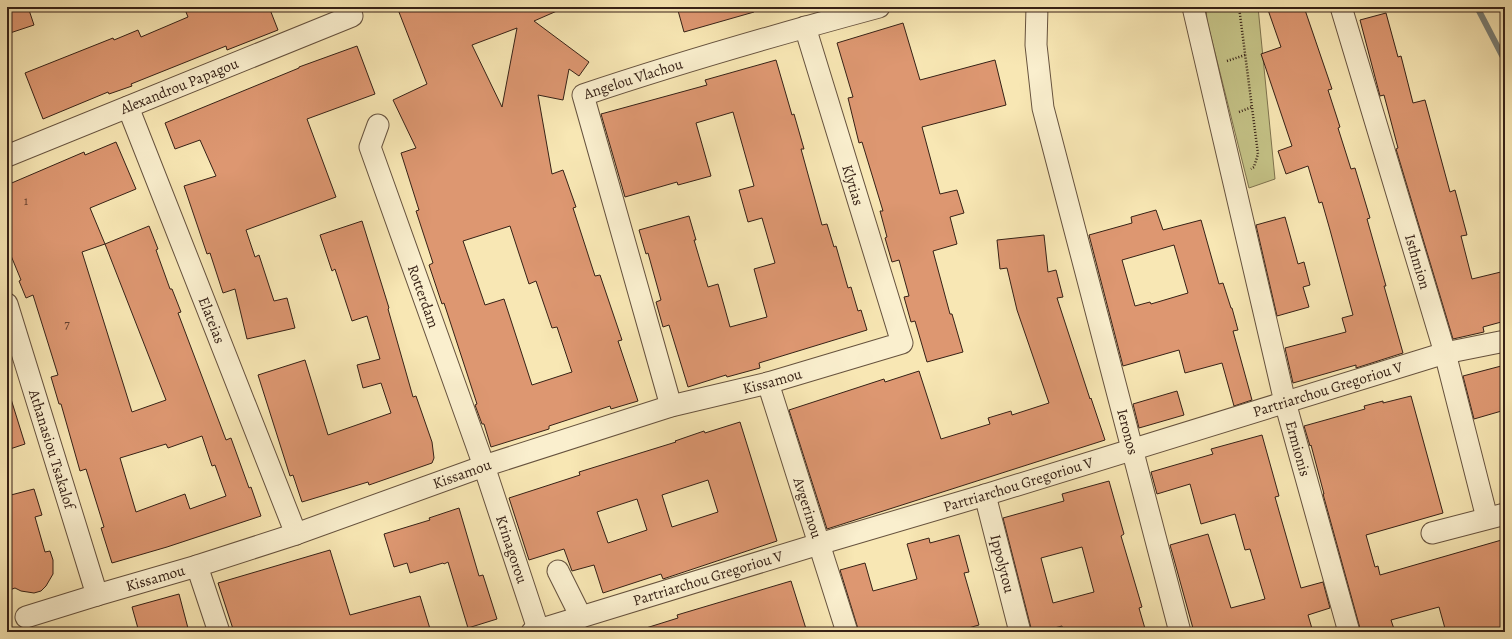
<svg xmlns="http://www.w3.org/2000/svg" width="1512" height="639" font-family="Alegreya,serif">
  <style>
    .green { fill: #c5c387; stroke: #7e724e }
    .lines { fill: none; stroke-linecap: round; stroke-linejoin: round }
    .stream { stroke: #777f78; stroke-width: 6 }
    .building { fill: #dd9771; stroke: #362116; fill-rule: evenodd }
    .minor-casing { stroke: #66523e; stroke-width: 23 }
    .path { stroke: #362116; stroke-width: 2.5; stroke-dasharray: 1 2; stroke-linecap: butt }
    .minor { stroke: #faefce; stroke-width: 21 }
    .labels { text-anchor: middle; dominant-baseline: central; stroke-width: 3; stroke-linejoin: round; paint-order: stroke }
    .number-label { font-size: 13px; fill: #603e2d }
    .street-label { font-size: 15px; fill: #362116; stroke: #faefce }
  </style>
  <rect width="100%" height="100%" fill="#f8e7b4"/>
  <filter id="stains"><feTurbulence type="fractalNoise" baseFrequency=".005" numOctaves="4"/><feColorMatrix values="0 0 0 0 .2 0 0 0 0 .09 0 0 0 0 .02 0 0 0 .5 -.17"/></filter>
  <radialGradient id="worn" r=".72"><stop offset=".6" stop-color="#630" stop-opacity="0"/><stop offset="1" stop-color="#630" stop-opacity=".3"/></radialGradient>
  <!-- green -->
  <path class="green" d="M1206,7H1258L1275,179L1249,188L1207,21Z"/>
  <g class="lines">
    <!-- stream -->
    <path class="stream" d="M1477,7L1505,61"/>
  </g>
  <!-- building -->
  <path class="building" d="M7,7H28L34,25L7,34Z
    M184,7H269L278,30L227,50L226,46L131,84L132,86L109,94L108,92L43,119L25,73L113,38L114,40L138,30L141,37L188,17Z
    M397,7H566L534,21L589,62L579,76L569,69L563,100L538,95L552,174L563,170L576,207L573,208L595,276L600,275L622,340L618,341L638,401L611,409L610,406L549,426V429L491,447L484,424H482L475,405L477,404L444,303L442,304L429,265L433,263L416,211L419,210L401,153L416,148L393,100L427,84ZM517,28L502,107L472,45ZM510,226L529,284L536,281L552,328L557,327L572,372L532,385L504,299L485,305L463,241Z
    M677,7H754V12L684,32Z
    M1267,7H1304L1332,89L1328,90L1340,127L1338,128L1351,169L1355,168L1370,218L1367,219L1386,286H1384L1403,353L1356,368V365L1293,383L1285,348L1346,332L1342,318L1353,315L1330,230L1322,202L1319,203L1308,166L1286,174L1278,151L1292,146L1261,54L1281,47Z
    M1386,13L1398,57L1401,56L1413,103L1425,100L1450,192L1455,190L1467,235L1461,236L1472,279L1505,271V321L1483,327L1484,332L1453,339L1396,149L1398,148L1384,95L1380,96L1360,20Z
    M903,23L920,80L995,60L1006,105L922,127L940,194L957,190L964,213L950,217L957,244L933,251L950,314H952L963,352L927,362L915,321L911,322L904,297L909,296L899,260L892,262L885,238L887,237L880,211H883L862,142L859,143L848,98L853,97L837,43Z
    M357,46L375,94L307,119L336,197L246,230L255,257L259,255L274,301L287,298L295,328L247,339L235,289L223,293L210,253L207,254L184,186L216,176L200,140L175,149L165,123L299,68V67Z
    M776,60L792,115L794,114L804,149H801L822,225L827,224L834,247L836,246L848,288L851,287L858,311L861,310L867,330L759,363L760,368L727,377L726,375L688,387L669,325L663,327L656,302L661,300L648,253L646,254L639,230L689,216L696,240H694L708,287L718,284L730,327L767,317L754,269L775,263L762,218L748,222L739,190L754,186L733,112L696,123L711,176L678,185L677,182L625,197L601,114L707,85L705,80Z
    M116,142L136,189L90,208L105,244L82,252L132,412L166,400L105,244L149,226L158,249L156,250L170,289H172L181,312L178,313L226,440L231,438L249,488L251,487L261,516L167,547L112,563L101,528L104,527L86,469L80,471L61,404H59L51,377L58,375L33,295L26,298L19,281L21,280L7,246V185L84,152L85,155ZM202,436L212,466L215,465L226,496L190,509L185,494L136,512L120,458L166,444L168,448Z
    M1156,210L1163,230L1201,220L1219,284L1223,283L1231,308H1232L1238,330L1233,331L1252,400L1234,406L1222,363L1185,373L1179,350L1123,366L1089,235L1132,223L1131,217ZM1174,245L1188,293L1151,304L1150,302L1135,306L1122,260Z
    M1285,217L1298,264L1304,262L1310,285L1303,287L1309,307L1277,316L1256,225Z
    M362,221L389,308L388,309L413,397L416,396L432,442L434,458L432,463L369,485L368,482L302,502L293,475L290,476L258,375L305,360L328,435L391,413L381,383L363,388L357,365L380,359L367,316L352,321L335,269L332,271L320,235Z
    M1044,235L1048,272L1056,270L1063,297L1057,298L1090,399L1091,398L1105,440L827,529L789,410L884,379L885,382L919,371L941,439L990,424L988,418L1011,411L1012,415L1049,403L1017,310L1007,268L1000,269L997,240Z
    M1505,365V410L1474,419L1463,376Z
    M1177,391L1184,415L1139,428L1133,404Z
    M1411,396L1443,513L1366,535L1375,567L1378,566L1380,575L1505,539V632H1446L1439,607L1391,620L1395,632H1361L1323,494H1324L1311,445L1310,446L1304,426L1365,409L1364,406L1383,401V403Z
    M7,399H11L25,444L7,450Z
    M740,422L777,541L663,579L661,574L603,593L594,565L572,571L564,549L529,560L509,498L580,475L579,472L676,442L675,441L704,431L705,433ZM708,480L718,512L672,527L662,495ZM637,499L647,530L608,543L597,512Z
    M1262,435L1279,496L1275,497L1301,588L1323,582L1330,608L1308,615L1313,632H1194L1170,545L1208,534L1231,608L1265,599L1250,549L1245,550L1235,514L1201,524L1190,484L1157,494L1151,472L1213,454L1211,449Z
    M1109,481L1124,534L1121,536L1142,607L1139,608L1146,632H1063L1062,626L1039,632H1032L1003,518L1064,501L1062,494ZM1082,547L1094,592L1053,603L1041,558Z
    M34,489L42,515L35,517L45,552L50,551L53,560V574L46,586L41,591L34,593L21,591L15,588L7,591V496Z
    M459,508L479,576L483,575L497,619L468,628L448,562L444,564L443,563L410,573L407,563L394,567L384,534L430,520L429,518Z
    M959,535L969,572L964,573L979,625L954,632H859L840,570L865,563L873,591L917,579L907,544L929,538L930,543Z
    M330,550L350,615L420,596L431,632H234L218,583Z
    M791,581L807,632H646V628L678,618L677,615Z
    M179,594L189,632H164L163,628L146,632H139L132,607Z"/>
  <g class="lines">
    <defs>
      <g id="minor">
        <path id="s1" d="M1037,7L1036,45L1043,108L1180,632"/>
        <path id="s2" d="M1193,7L1285,402L1349,632"/>
        <path id="s3" d="M1341,7L1445,353L1487,518"/>
        <path id="s4" d="M128,107L296,534"/>
        <path id="s5" d="M378,125L370,147L484,466L539,632"/>
        <path id="s6" d="M7,156L352,16"/>
        <path id="s7" d="M7,304L97,595"/>
        <path id="s8" d="M768,383L847,632"/>
        <path id="s9" d="M671,406L583,95C681,62 779,34 879,7"/>
        <path id="s10" d="M985,495L1020,632"/>
        <path d="M1432,533L1505,514"/>
        <path d="M197,566L219,632"/>
        <path d="M558,571L581,617"/>
        <path id="s11" d="M26,617L97,595L197,566L296,534L484,466L671,406L768,383L902,343L805,27"/>
        <path id="s12" d="M532,632L819,544L985,495L1445,353L1505,341"/>
      </g>
    </defs>
    <!-- minor casing -->
    <use href="#minor" class="minor-casing"/>
    <!-- path -->
    <path class="path" d="M1239,7L1258,154L1254,167L1251,169
      M1227,61L1245,55
      M1239,112L1252,107"/>
    <!-- minor -->
    <use href="#minor" class="minor"/>
  </g>
  <g class="labels">
    <!-- number labels -->
    <g class="number-label">
      <text x="26" y="200">1</text>
      <text x="67" y="323">7</text>
    </g>
    <!-- street labels -->
    <g class="street-label">
      <text stroke="none"><textPath href="#s9" startOffset="376">Angelou Vlachou</textPath></text>
      <text stroke="none"><textPath href="#s6" startOffset="186">Alexandrou Papagou</textPath></text>
      <text transform="translate(853 185) rotate(73)">Klytias</text>
      <text stroke="none"><textPath href="#s3" startOffset="266">Isthmion</textPath></text>
      <text stroke="none"><textPath href="#s5" startOffset="182">Rotterdam</textPath></text>
      <text stroke="none"><textPath href="#s4" startOffset="229">Elateias</textPath></text>
      <text stroke="none"><textPath href="#s11" startOffset="783">Kissamou</textPath></text>
      <text stroke="none"><textPath href="#s12" startOffset="832">Partriarchou Gregoriou V</textPath></text>
      <text stroke="none"><textPath href="#s1" startOffset="436">Ieronos</textPath></text>
      <text stroke="none"><textPath href="#s2" startOffset="454">Ermionis</textPath></text>
      <text stroke="none"><textPath href="#s7" startOffset="152">Athanasiou Tsakalof</textPath></text>
      <text stroke="none"><textPath href="#s11" startOffset="459">Kissamou</textPath></text>
      <text stroke="none"><textPath href="#s12" startOffset="508">Partriarchou Gregoriou V</textPath></text>
      <text stroke="none"><textPath href="#s8" startOffset="131">Avgerinou</textPath></text>
      <text stroke="none"><textPath href="#s5" startOffset="450">Krinagorou</textPath></text>
      <text stroke="none"><textPath href="#s10" startOffset="71">Ippolytou</textPath></text>
      <text stroke="none"><textPath href="#s11" startOffset="135">Kissamou</textPath></text>
      <text stroke="none"><textPath href="#s12" startOffset="184">Partriarchou Gregoriou V</textPath></text>
    </g>
  </g>
  <!-- margin -->
  <rect width="1512" height="639" fill="none" stroke="#f8e7b4" stroke-width="24"/>
  <rect x="8" y="8" width="1496" height="623" fill="none" stroke="#362116" stroke-width="2"/>
  <rect x="12" y="12" width="1488" height="615" fill="none" stroke="#362116"/>
  <rect width="100%" height="100%" filter="url(#stains)"/>
  <rect width="100%" height="100%" fill="url(#worn)"/>
</svg>
